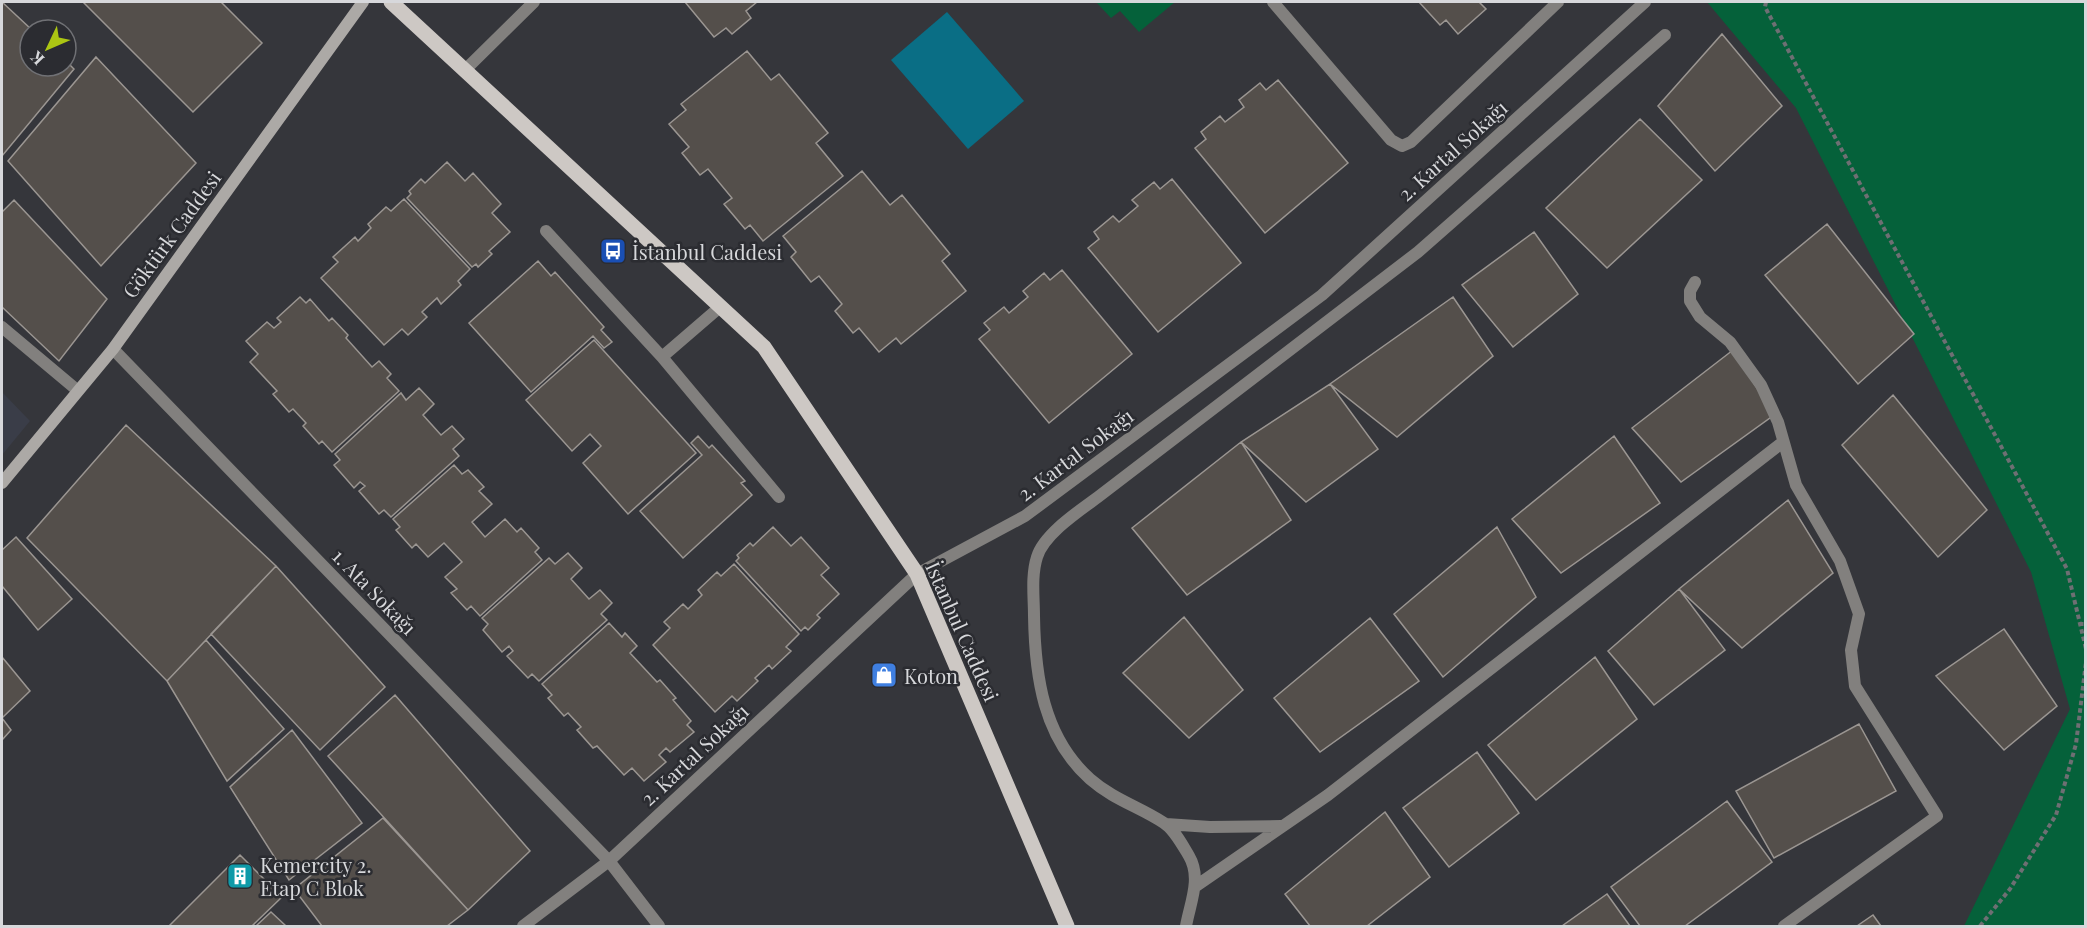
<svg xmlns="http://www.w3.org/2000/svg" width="2087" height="928" font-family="'Playfair Display',serif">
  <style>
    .built { fill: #3a3d48 }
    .green { fill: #05613a }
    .water { fill: #0a6e85 }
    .building { fill: #544f4b; stroke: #9b9692; stroke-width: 1.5 }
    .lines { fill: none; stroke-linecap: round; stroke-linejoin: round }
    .path { stroke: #6e6f73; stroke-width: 4; stroke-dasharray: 4.5 3; stroke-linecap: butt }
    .service { stroke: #82807e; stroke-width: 12 }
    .minor { stroke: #82807e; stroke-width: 12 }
    .secondary { stroke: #aca9a6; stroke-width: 12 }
    .primary { stroke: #cdc8c4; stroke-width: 15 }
    .labels { text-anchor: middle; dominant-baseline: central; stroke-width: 5; stroke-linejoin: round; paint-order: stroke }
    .street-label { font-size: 20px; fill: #d7d8db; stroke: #2b2c31 }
    .poi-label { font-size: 20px; fill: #d7d8db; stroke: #2b2c31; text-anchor: start }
  </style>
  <rect width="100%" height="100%" fill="#35363b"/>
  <!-- built -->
  <path class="built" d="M2,392L30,421L2,455Z"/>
  <!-- green -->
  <path class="green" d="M1096,2H1175L1139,32L1120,11L1111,18Z
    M1707,2H2085V926H1964L2070,709L2031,572L1796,108Z"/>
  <!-- water -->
  <path class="water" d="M947,12L1024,101L968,149L891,60Z"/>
  <!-- building -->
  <path class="building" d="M2,2L32,30H30V66H66V61L74,69L2,156Z
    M83,2H221L262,43L193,112Z
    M685,2H757L746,11L751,18L732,34L726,28L714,37Z
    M1419,2H1479L1486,9L1458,34L1446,20L1440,25Z
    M1722,34L1782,106L1715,171L1658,106Z
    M747,51L771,80L779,74L828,133L816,143L843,176L763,241L750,225L745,229L724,204L732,198L708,169L700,175L682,153L689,147L669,124L686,110L681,104Z
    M96,57L196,163L101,266L8,161Z
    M1278,80L1348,163L1265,233L1195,148L1206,139L1201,132L1220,116L1225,122L1244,107L1239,100L1260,83L1266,90Z
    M1640,119L1702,180L1607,268L1546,208Z
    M447,162L465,181L473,173L501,204L492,213L510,232L489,251L492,254L478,267L476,264L472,267L407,198L411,194L409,191L421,179L425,183Z
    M862,171L890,205L902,195L950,254L942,261L966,291L901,344L896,338L879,352L859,328L853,333L835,311L842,304L819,276L811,282L791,257L796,252L783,236Z
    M1172,179L1241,263L1158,332L1088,248L1099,239L1094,232L1113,216L1119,222L1138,206L1132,200L1154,182L1160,189Z
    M404,199L470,269L458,281L461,285L441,304L437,298L422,312L427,317L408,335L402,329L384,345L321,278L338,262L333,257L355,237L358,241L371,228L368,224L386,207L391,211Z
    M14,200L107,299L59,361L2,307V212Z
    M1827,224L1914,334L1858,384L1765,275Z
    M1534,232L1578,294L1513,347L1462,285Z
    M538,261L551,276L555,272L604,327L601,330L612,342L604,348L593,336L531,392L469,323Z
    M1062,270L1132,354L1049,423L979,339L990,330L984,323L1004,307L1009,313L1028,297L1023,291L1044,273L1050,280Z
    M300,297L306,303L310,299L329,321L332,318L348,335L346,338L372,367L379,361L391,374L387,378L399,391L332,452L322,441L319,444L303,426L306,423L293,409L289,412L273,394L277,391L250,362L258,354L246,341L267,322L274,328L281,322L277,318Z
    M1453,297L1493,356L1397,437L1330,384Z
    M594,340L696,453L628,514L583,463L601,446L590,434L572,451L526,400Z
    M1733,350L1774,415L1681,482L1632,428Z
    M1330,384L1378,449L1306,502L1241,442Z
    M419,388L434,404L423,415L441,435L452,426L464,439L453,449L459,456L391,517L384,510L379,514L359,491L365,486L360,482L354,488L334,465L340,460L335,454L401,393L406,400Z
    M1893,395L1987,510L1938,557L1842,445Z
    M126,425L276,566L167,681L27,538Z
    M698,436L709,448L712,445L745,481L741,483L752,495L683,558L640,511L702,455L691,443Z
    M1614,436L1660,503L1561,573L1512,519Z
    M1241,442L1291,520L1187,595L1132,528Z
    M454,465L462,474L468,470L484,487L479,491L492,504L472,522L485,537L505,519L517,532L521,528L539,548L535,552L542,560L480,616L471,606L467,610L451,593L457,589L445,577L462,562L444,543L428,557L416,544L412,548L396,530L400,527L393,519Z
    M1788,500L1833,573L1742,648L1679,589Z
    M773,527L791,546L801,537L829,568L821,575L839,594L817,615L820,618L808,630L805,627L801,631L736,561L739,558L737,555L750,543L753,546Z
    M1497,527L1536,597L1443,677L1394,614Z
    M16,537L72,599L38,630L2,586V550Z
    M568,553L582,568L571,579L589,599L600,590L612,603L601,614L607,620L539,681L532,674L528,678L507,656L513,651L509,646L502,652L483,630L488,624L482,618L549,558L555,564Z
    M734,564L799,634L786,647L791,651L772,669L769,665L755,678L758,681L737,701L732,696L715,712L653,645L670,628L664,622L683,604L688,609L702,595L698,590L717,572L721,576Z
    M276,566L385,687L320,750L211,634Z
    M1679,589L1725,650L1654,705L1608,651Z
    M1184,617L1243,690L1189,738L1123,673Z
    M1370,618L1419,681L1320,752L1274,698Z
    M609,623L622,637L625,633L637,646L630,653L657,682L660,680L676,698L673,700L691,721L687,725L694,732L670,752L666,748L659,755L666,762L644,781L632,768L624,775L597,746L593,748L577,730L581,727L568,713L564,716L548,698L552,695L542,684Z
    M2004,629L2057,706L2004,750L1936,676Z
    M206,640L284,729L227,781L167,681Z
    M2,657L30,691L2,718Z
    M1595,657L1637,719L1536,800L1488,745Z
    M395,695L530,851L468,910L328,756Z
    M2,718L11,730L2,740Z
    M1859,724L1896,791L1774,858L1736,791Z
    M292,730L362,823L289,880L230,787Z
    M1477,752L1519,813L1449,867L1403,808Z
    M1727,801L1772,862L1685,926H1640L1611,887Z
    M1385,812L1430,877L1367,926H1310L1285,894Z
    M383,818L468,910L447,926H322L294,889Z
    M240,855L282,897L252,926H169Z
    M1607,894L1630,926H1562Z
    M271,912L286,926H256Z
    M1873,915L1881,926H1857Z"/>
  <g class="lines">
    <!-- path -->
    <path class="path" d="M1766,2L1765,7L2067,569L2086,649
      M2079,624H2086
      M1980,926L2010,889L2056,815L2076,744L2086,662"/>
    <!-- service -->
    <path class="service" d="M1273,2L1391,140L1402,146L1411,142L1558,2
      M546,231L662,357L720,307
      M1695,282L1690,291V301L1700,317L1730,342L1761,385L1778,422L1796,485L1840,561L1859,614L1851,650L1855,686L1937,816L1784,926
      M662,357L779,497
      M1166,824L1210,827L1281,826
      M1196,886L1328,795L1783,442
      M1186,926C1190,903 1202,878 1189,856C1183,846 1174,829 1164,823C1140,807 1114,800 1090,779C1043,737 1035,676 1034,616C1034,597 1031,576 1037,557C1044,534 1079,511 1098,497L1418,252L1665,35"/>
    <!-- minor -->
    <path class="minor" d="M465,70L534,2
      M2,327L77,390
      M113,349L609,861L659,926
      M523,926L609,861L917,574L1025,516L1322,295L1645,2"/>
    <!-- secondary -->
    <path class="secondary" d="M2,483L113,349L363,2"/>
    <!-- primary -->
    <path class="primary" d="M391,2L764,347L917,574L1067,926"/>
  </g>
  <!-- icons -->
  <defs>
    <symbol id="bus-square" viewBox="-11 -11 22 22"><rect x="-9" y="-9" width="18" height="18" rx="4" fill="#1a4fb4" stroke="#2b2c31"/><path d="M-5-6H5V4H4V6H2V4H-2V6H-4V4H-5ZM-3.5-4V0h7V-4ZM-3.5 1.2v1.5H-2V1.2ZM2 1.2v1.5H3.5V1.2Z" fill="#fff"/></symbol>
    <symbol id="shop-square" viewBox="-11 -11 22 22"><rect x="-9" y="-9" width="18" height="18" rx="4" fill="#3f7fe0" stroke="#2b2c31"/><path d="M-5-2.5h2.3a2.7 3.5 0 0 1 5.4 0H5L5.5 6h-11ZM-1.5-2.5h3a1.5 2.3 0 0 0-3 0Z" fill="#fff"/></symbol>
    <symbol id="building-square" viewBox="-11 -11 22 22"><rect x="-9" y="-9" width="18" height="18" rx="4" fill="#0f9aa8" stroke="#2b2c31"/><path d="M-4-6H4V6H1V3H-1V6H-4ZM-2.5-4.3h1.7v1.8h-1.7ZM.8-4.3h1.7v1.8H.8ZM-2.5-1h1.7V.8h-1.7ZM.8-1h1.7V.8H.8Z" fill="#fff"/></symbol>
  </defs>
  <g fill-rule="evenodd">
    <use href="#bus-square" x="598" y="236" width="30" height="30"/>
    <use href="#shop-square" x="869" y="660" width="30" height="30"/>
    <use href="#building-square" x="225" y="861" width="30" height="30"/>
  </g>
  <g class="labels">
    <!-- street labels -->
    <g class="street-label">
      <text transform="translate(1452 150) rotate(-42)">2. Kartal Sokağı</text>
      <text transform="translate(171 234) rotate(-54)">Göktürk Caddesi</text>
      <text transform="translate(1075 454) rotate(-37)">2. Kartal Sokağı</text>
      <text transform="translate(375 591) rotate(46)">1. Ata Sokağı</text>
      <text transform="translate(963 631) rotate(66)">İstanbul Caddesi</text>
      <text transform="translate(694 754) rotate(-43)">2. Kartal Sokağı</text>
    </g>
    <!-- poi labels -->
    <g class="poi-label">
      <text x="632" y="251">İstanbul Caddesi</text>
      <text x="904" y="675">Koton</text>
      <text x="260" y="864">Kemercity 2.<tspan x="260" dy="23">Etap C Blok</tspan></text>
    </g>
  </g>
  <!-- border -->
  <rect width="2087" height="928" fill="none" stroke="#d7d8db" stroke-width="6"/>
  <!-- north arrow -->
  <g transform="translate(48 48) rotate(226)"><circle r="28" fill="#2b2c31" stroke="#707175" stroke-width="1.5"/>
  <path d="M0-4.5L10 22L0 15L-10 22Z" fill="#acc613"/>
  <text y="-9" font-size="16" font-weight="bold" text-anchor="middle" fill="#d7d8db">K</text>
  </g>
</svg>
